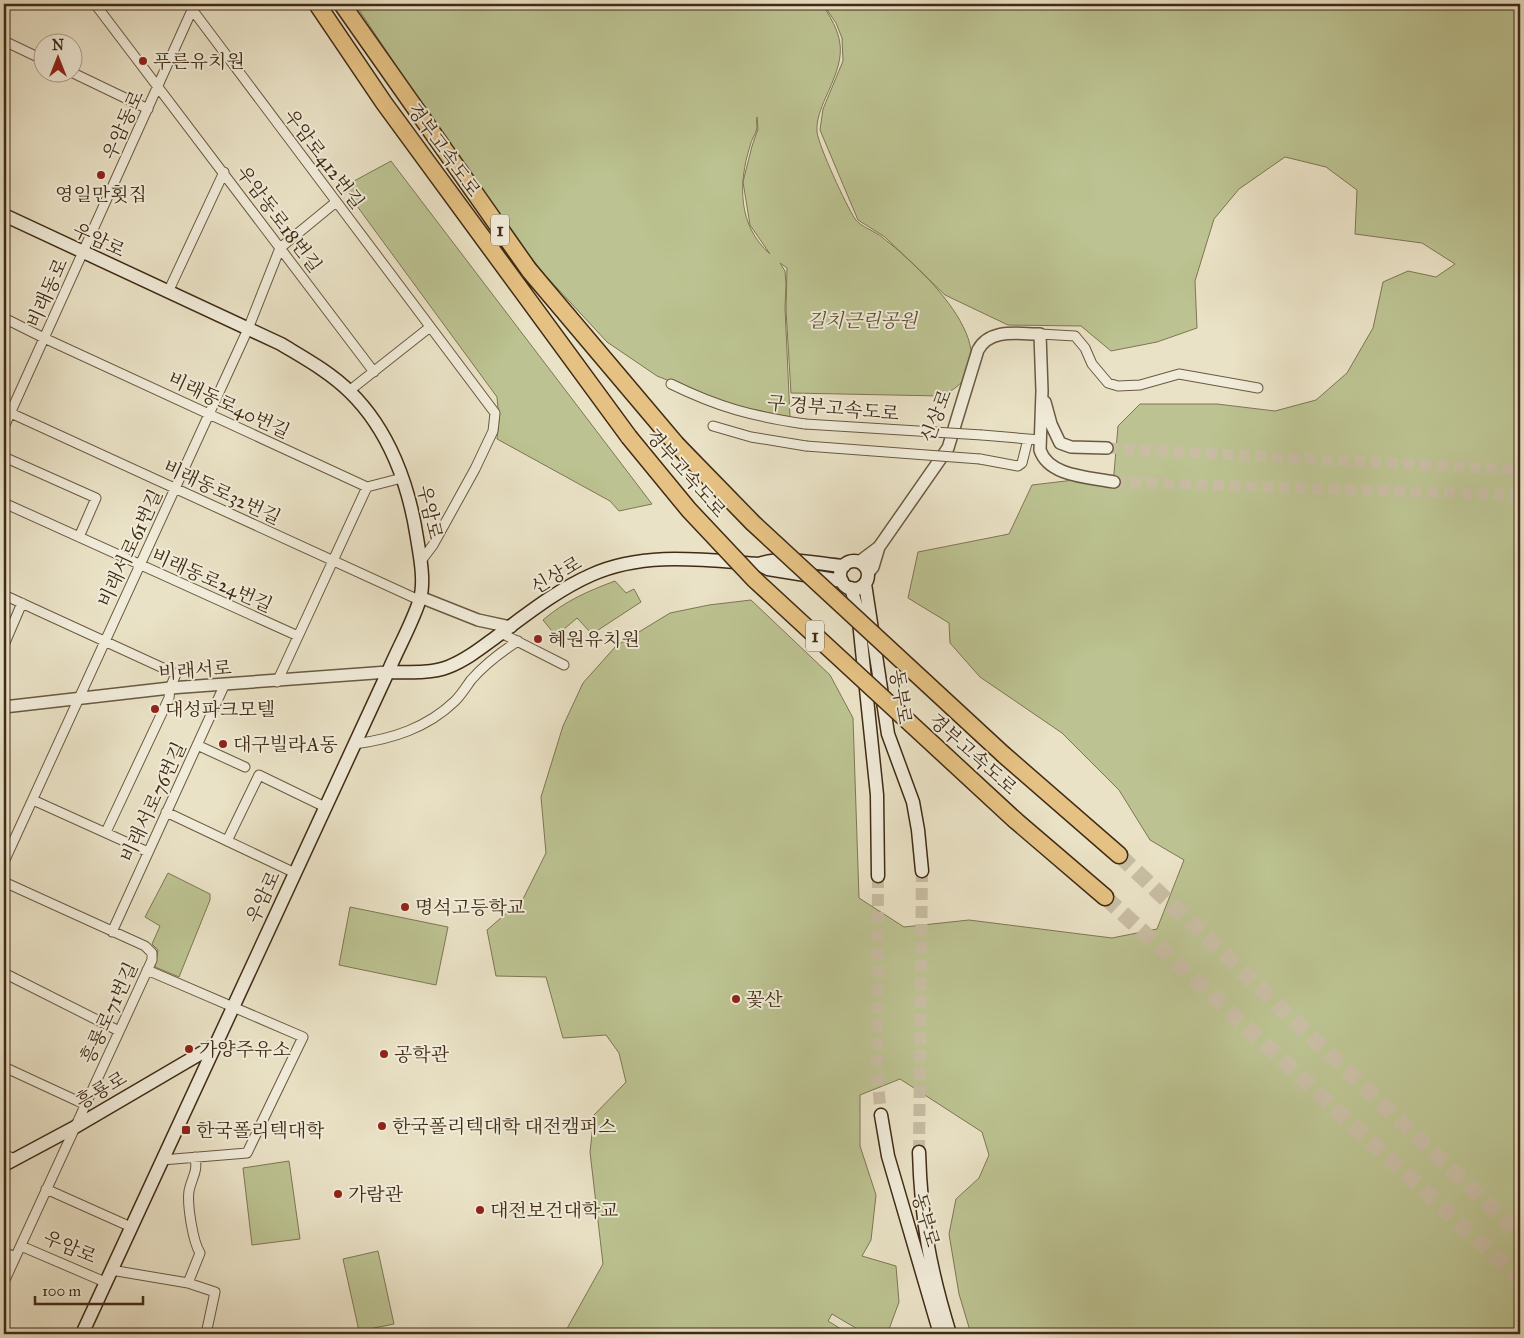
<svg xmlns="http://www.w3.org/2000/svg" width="1524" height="1338" font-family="'IM FELL Great Primer','Noto Serif KR',serif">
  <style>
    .green { fill: #bcc291; stroke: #7e7653; fill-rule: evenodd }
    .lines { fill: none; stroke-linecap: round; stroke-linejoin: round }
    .tertiary-tunnel { stroke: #c8bda3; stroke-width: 11; stroke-dasharray: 11 5.5; stroke-linecap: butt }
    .secondary-tunnel { stroke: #c8bda3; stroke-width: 12; stroke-dasharray: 12 6; stroke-linecap: butt }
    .motorway-tunnel { stroke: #c8bda3; stroke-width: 16; stroke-dasharray: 16 8; stroke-linecap: butt }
    .minor-casing { stroke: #6a5941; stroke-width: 11 }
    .tertiary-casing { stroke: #6a5941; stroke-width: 14 }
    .secondary-casing { stroke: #402b15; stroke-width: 15 }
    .motorway-casing { stroke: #402b15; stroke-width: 19 }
    .minor { stroke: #f1ecda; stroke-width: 9 }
    .tertiary { stroke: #f1ecda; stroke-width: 11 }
    .secondary { stroke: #f1ecda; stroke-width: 12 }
    .motorway { stroke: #e5c183; stroke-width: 16 }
    .minor-bridge-casing { stroke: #6a5941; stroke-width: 11; stroke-linecap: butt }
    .motorway-bridge-casing { stroke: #402b15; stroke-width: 19; stroke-linecap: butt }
    .minor-bridge { stroke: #f1ecda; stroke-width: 9 }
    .motorway-bridge { stroke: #e5c183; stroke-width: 16 }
    .poi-dot { fill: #8f2418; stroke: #f1ecda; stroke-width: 2 }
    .labels { text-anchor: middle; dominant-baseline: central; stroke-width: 4; stroke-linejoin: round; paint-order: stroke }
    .shield { fill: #f1ecda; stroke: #756550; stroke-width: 1 }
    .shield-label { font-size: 18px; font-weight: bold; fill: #402b15 }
    .poi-label { font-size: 19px; fill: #402b15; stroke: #f1ecda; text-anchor: start }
    .street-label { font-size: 19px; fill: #402b15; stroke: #f1ecda }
    .park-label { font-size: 19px; font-style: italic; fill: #5f5134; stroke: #f1ecda }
  </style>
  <rect width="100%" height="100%" fill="#eae2c6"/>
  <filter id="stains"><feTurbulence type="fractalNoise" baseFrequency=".004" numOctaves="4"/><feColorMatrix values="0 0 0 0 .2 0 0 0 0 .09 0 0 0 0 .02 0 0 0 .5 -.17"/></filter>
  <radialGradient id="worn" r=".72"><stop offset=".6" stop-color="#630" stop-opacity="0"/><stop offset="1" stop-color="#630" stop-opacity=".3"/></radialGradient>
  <!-- green -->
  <path class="green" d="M355,4H750V8L751,4H822C848,43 844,57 825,99C821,108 816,121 817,132C819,147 846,205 855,219C861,227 875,231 883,238C920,266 1022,361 941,396L791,393L786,310L787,268L780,263L785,271L786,284L785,308L790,417L730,405L657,376L607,342L545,275L487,202ZM757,117L758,129L752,146L743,182L750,225L770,254C738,226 738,184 750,146C751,140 756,134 757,128C757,124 756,120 757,117Z
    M823,4H1520V793L1517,843L1520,844V1334H971L959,1294L949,1234L956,1199L979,1178L989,1155L982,1132L900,1079L860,1095V1146L876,1195L871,1240L862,1256L896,1266L899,1302L888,1332L891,1334H866L832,1314L828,1321L849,1334H564L603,1264L590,1152L594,1115L626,1082L619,1053L606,1035L563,1038L546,977L496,976L487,930L523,899L546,853L541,797L563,726L583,683L616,646L670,613L709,605L751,600L830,675L853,718L859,898L904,927L969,920L1112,938L1157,929L1184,860L1150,840L1119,790L1062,733L980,677L950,643L949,623L908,598L918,552L1009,534L1032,485L1074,480L1113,485L1118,426L1140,404H1217L1275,411L1316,400L1347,373L1373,328L1383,282L1408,271L1436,277L1455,264L1422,243L1355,234L1357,190L1326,167L1285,157L1239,189L1214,219L1195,281L1197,328L1157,342L1111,351L1081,326L1008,325L945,295L885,237L858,220L820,130L823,109L843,61L842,38L836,23Z
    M391,161L652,504L619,511L610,501L497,439L499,420L497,397L343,187Z
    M615,581L626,593L634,589L641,602L592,634L577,618L556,636L543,620C565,601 588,591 615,581Z
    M168,873L210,894V900L179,977L155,967L158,950L152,944L160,926L145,917Z
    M350,907L448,927L436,985L339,965Z
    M289,1161L300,1239L252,1245L243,1168Z
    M378,1251L394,1324L359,1331L343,1259Z"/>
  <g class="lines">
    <!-- tertiary-tunnel -->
    <path class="tertiary-tunnel" d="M1107,448L1520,470
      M1114,482L1520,495"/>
    <!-- secondary-tunnel -->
    <path class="secondary-tunnel" d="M878,876L877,1073L881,1115
      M919,1152L922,871"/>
    <!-- motorway-tunnel -->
    <path class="motorway-tunnel" d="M1119,855L1520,1234
      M1105,897L1520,1279"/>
    <defs>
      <path id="minor" d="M95,4L374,372
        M188,4L495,413L493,431L475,469L433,545L421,561
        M4,41L42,59
        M71,72L148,109
        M168,292L224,172
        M4,318L44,338L367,487L402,478
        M1040,334L1075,336L1085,348L1092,364L1108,383L1118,386L1140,385L1179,374L1258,388
        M671,384C720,408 752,416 805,424
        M349,391L430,327
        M4,410L419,600
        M713,426L751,437L806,446
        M4,427L192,10
        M982,435L1040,440
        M4,457L96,498L79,537
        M980,459L1018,466L1022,463L1028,439
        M4,503L298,636
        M4,595L176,674L170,688L169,698L106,832
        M501,633L564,665
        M4,645L22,603
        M277,682L367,487
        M355,744C392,739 427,728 455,701C461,695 466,687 471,680C485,664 501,652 518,641
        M197,745L245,767
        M33,800L148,852
        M166,812L295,873
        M227,841L259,775L325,807
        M4,862L248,329L280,248L336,202
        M4,882L145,946L152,953V960L4,1282
        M112,932L224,686
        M147,970L303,1037L247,1153L162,1160
        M4,973L119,1031
        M4,1067L84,1104
        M4,1154L14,1159
        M46,1189L131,1227
        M21,1246L105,1282
        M4,1252L15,1257
        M111,1270L188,1283L215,1292L206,1334
        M188,1283L200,1253C193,1242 187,1205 189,1191C192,1176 198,1173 195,1157"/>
      <path id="tertiary" d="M1045,402L1051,424L1060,443L1071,447L1107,448
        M859,562L879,547L948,448L978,350C990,328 1018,334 1040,334L1042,391L1040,450C1049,477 1090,477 1114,482
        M868,573L873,567L879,547
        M420,597L478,620L511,627
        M4,707L170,688L388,672"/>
      <path id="secondary" d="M4,215L281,344C304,358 330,372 350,392C389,430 409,485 417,538C420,556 425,581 420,599C412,624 398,648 388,672L82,1334
        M840 575a14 14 0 1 1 28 0a14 14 0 1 1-28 0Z
        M759,564L768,569L842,581
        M865,584L888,734L913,802L918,830L922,871
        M851,588L858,612L877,795L878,876
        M388,672C407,672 430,674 448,667C466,660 481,648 496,637C526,615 557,590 591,575C644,551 704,560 759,564C784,555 818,564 844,566
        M881,1115L888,1156L940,1334
        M919,1152C921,1221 930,1269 950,1334
        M4,1165L75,1127L215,1045"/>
      <path id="motorway" d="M317,4L384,103L629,437
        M342,4L529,270L676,444
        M1004,755L1119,855
        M1015,820L1105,897"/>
    </defs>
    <!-- minor casing -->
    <use href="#minor" class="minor-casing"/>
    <!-- tertiary casing -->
    <use href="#tertiary" class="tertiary-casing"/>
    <!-- secondary casing -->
    <use href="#secondary" class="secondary-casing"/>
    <!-- motorway casing -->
    <use href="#motorway" class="motorway-casing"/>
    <!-- minor -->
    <use href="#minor" class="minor"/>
    <!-- tertiary -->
    <use href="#tertiary" class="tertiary"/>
    <!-- secondary -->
    <use href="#secondary" class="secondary"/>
    <!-- motorway -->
    <use href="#motorway" class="motorway"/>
    <defs>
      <path id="minor-bridge" d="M805,424L982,435
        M806,446L980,459"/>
      <path id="motorway-bridge" d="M629,437L689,510L754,579L1015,820
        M676,444L753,523L1004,755"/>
    </defs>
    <!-- minor-bridge casing -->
    <use href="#minor-bridge" class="minor-bridge-casing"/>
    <!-- motorway-bridge casing -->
    <use href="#motorway-bridge" class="motorway-bridge-casing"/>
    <!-- minor-bridge -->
    <use href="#minor-bridge" class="minor-bridge"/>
    <!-- motorway-bridge -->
    <use href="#motorway-bridge" class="motorway-bridge"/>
  </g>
  <!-- markers -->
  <g class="poi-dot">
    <circle cx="143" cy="61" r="5"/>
    <circle cx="101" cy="175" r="5"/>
    <circle cx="538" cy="639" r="5"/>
    <circle cx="155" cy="709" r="5"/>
    <circle cx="223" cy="744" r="5"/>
    <circle cx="405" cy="907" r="5"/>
    <circle cx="736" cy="999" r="5"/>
    <circle cx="189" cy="1049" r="5"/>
    <circle cx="384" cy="1054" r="5"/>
    <circle cx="382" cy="1126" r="5"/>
    <rect x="181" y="1125" width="10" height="10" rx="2.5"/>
    <circle cx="338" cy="1194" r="5"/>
    <circle cx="480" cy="1210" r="5"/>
  </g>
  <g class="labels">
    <!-- shield labels -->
    <g class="shield">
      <rect x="491" y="214.5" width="18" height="31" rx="4"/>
      <rect x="806" y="620.5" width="18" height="31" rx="4"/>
    </g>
    <g class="shield-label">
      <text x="500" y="230">1</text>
      <text x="815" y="636">1</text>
    </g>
    <!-- poi labels -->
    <g class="poi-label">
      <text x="153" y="61">푸른유치원</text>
      <text x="101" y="194" text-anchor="middle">영일만횟집</text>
      <text x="548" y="639">혜원유치원</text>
      <text x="165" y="709">대성파크모텔</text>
      <text x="233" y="744">대구빌라A동</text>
      <text x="415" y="907">명석고등학교</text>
      <text x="746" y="999">꽃산</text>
      <text x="199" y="1049">가양주유소</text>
      <text x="394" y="1054">공학관</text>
      <text x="392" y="1126">한국폴리텍대학 대전캠퍼스</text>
      <text x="196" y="1130">한국폴리텍대학</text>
      <text x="348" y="1194">가람관</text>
      <text x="490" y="1210">대전보건대학교</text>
    </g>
    <!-- street labels -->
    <g class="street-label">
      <text transform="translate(123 125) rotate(-66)">우암동로</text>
      <text transform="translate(444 150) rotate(54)">경부고속도로</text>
      <text transform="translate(324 159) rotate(53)">우암로412번길</text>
      <text transform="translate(279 219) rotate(53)">우암동로18번길</text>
      <text transform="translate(99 240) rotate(25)">우암로</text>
      <text transform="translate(47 293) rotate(-66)">비래동로</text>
      <text transform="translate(229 405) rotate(25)">비래동로40번길</text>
      <text transform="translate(833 408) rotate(5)">구 경부고속도로</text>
      <text transform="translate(936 416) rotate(-69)">신상로</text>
      <text transform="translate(686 473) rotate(49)">경부고속도로</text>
      <text transform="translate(222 492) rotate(25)">비래동로32번길</text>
      <text transform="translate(430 512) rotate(77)">우암로</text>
      <text transform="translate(130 548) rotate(-65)">비래서로61번길</text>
      <text transform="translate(556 575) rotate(-30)">신상로</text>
      <text transform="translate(212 580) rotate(24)">비래동로24번길</text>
      <text transform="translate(195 670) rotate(-4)">비래서로</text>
      <text transform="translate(901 697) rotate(81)">동부로</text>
      <text transform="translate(973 754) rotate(42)">경부고속도로</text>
      <text transform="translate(153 802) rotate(-65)">비래서로76번길</text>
      <text transform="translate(263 897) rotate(-65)">우암로</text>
      <text transform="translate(109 1013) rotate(-65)">흥룡로71번길</text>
      <text transform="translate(101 1090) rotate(-30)">흥룡로</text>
      <text transform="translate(926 1220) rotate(74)">동부로</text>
      <text transform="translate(70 1247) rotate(23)">우암로</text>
    </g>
    <!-- park labels -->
    <g class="park-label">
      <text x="862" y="320">길치근린공원</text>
    </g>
  </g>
  <!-- margin -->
  <rect width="1524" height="1338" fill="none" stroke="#eae2c6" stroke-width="20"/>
  <rect x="5" y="5" width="1514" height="1328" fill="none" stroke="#402b15" stroke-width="2.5"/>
  <rect x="10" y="10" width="1504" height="1318" fill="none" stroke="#402b15"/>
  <!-- north arrow -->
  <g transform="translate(58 58)"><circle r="24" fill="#f1ecda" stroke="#aa9f8b"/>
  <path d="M0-4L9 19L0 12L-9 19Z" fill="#8f2418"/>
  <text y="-8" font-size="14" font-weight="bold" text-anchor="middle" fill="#402b15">N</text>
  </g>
  <!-- scale -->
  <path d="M35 1296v8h108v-8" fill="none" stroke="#402b15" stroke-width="2.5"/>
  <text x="42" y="1296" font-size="15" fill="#402b15" stroke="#f1ecda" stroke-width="4" paint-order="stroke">100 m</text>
  <rect width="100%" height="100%" filter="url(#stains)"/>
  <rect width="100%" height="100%" fill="url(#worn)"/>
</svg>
